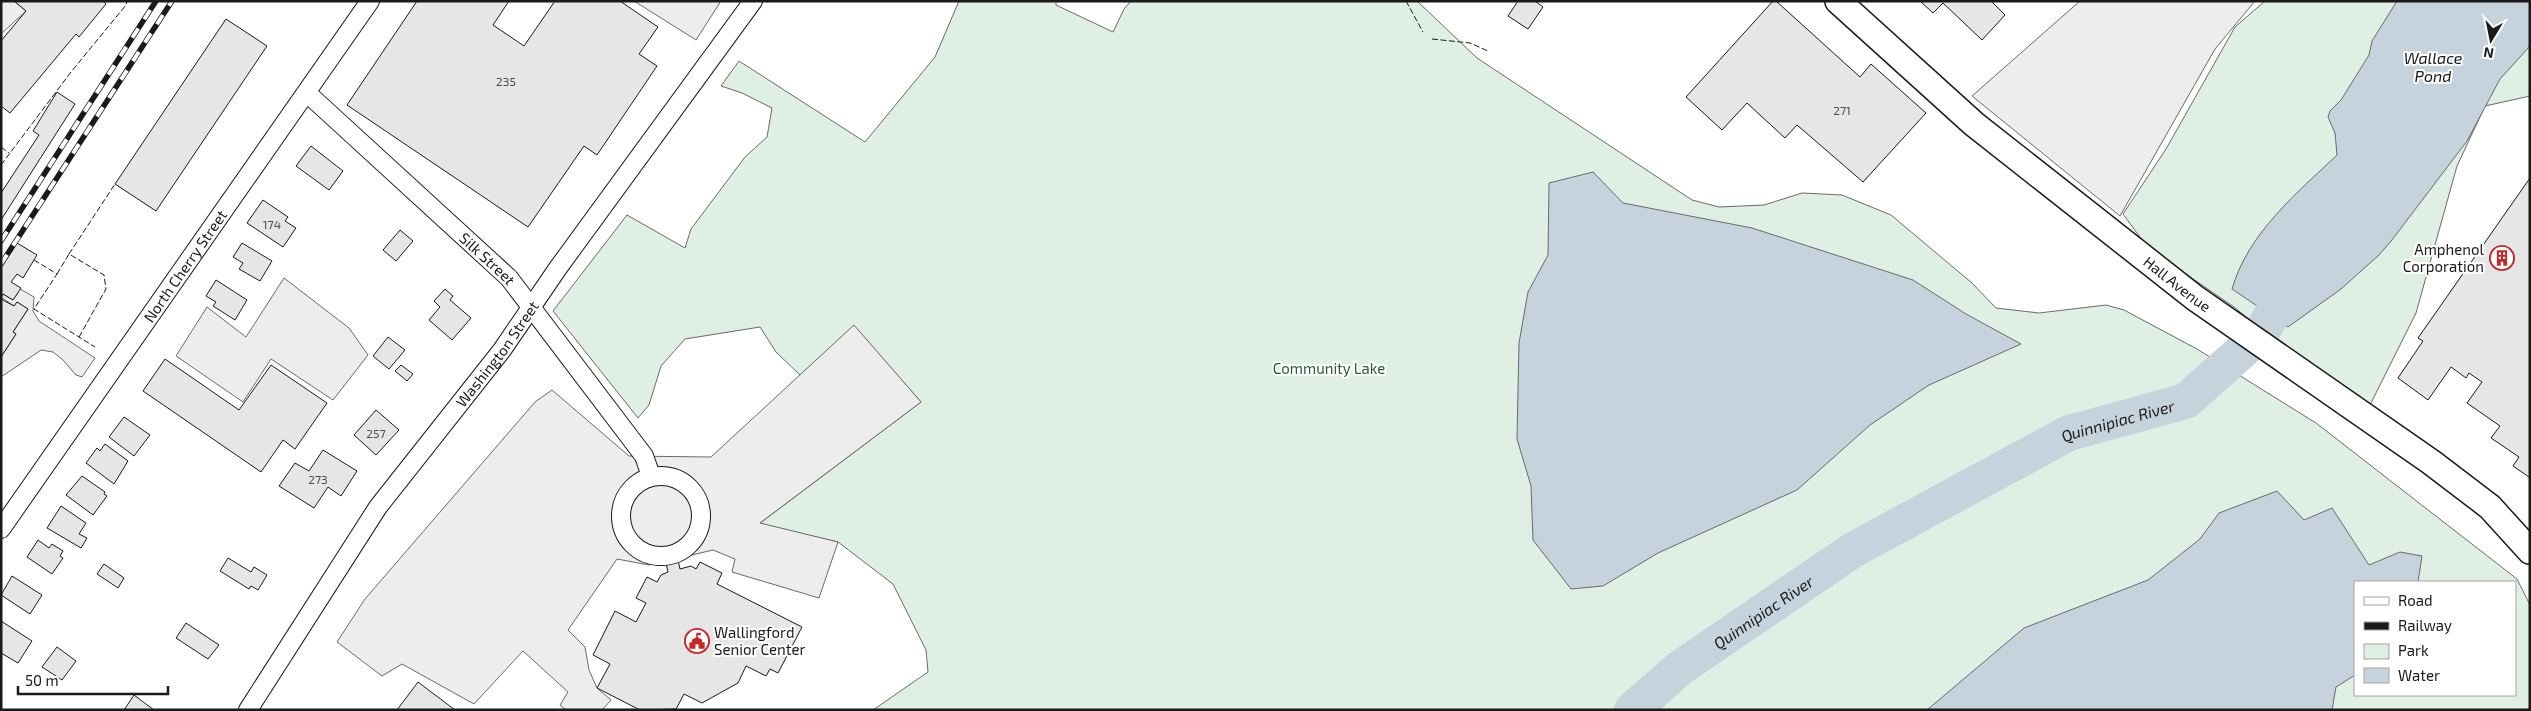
<svg xmlns="http://www.w3.org/2000/svg" width="2531" height="711" font-family="'Exo 2',sans-serif">
  <style>
    .green { fill: #e0efe3; stroke: #6a6a6a; fill-rule: evenodd }
    .parking { fill: #ededed; stroke: #6a6a6a }
    .water { fill: #c6d2dc; stroke: #6a6a6a }
    .lines { fill: none; stroke-linecap: round; stroke-linejoin: round }
    .river { stroke: #c6d2dc; stroke-width: 36 }
    .building { fill: #e6e6e6; stroke: #1a1a1a }
    .street-casing { stroke: #1a1a1a; stroke-width: 20 }
    .secondary-casing { stroke: #1a1a1a; stroke-width: 28 }
    .street { stroke: #fff; stroke-width: 18 }
    .secondary { stroke: #fff; stroke-width: 25 }
    .rail-casing { stroke: #1a1a1a; stroke-width: 5.5 }
    .rail { stroke: #fff; stroke-width: 4; stroke-dasharray: 11; stroke-linecap: butt }
    .fence { stroke: #1a1a1a; stroke-width: 1; stroke-dasharray: 6 2.5; stroke-linecap: butt }
    .labels { text-anchor: middle; dominant-baseline: central; stroke-width: 4; stroke-linejoin: round; paint-order: stroke }
    .number-label { font-size: 12px; fill: #4d4d4d }
    .poi-label { font-size: 15px; fill: #1a1a1a; stroke: #fff; text-anchor: end }
    .street-label { font-size: 15px; fill: #1a1a1a; stroke: #fff }
    .park-label { font-size: 15px; fill: #2b5a34; stroke: #fff }
    .water-label { font-size: 16px; font-style: italic; fill: #1a1a1a; stroke: #fff }
  </style>
  <rect width="100%" height="100%" fill="#fff"/>
  <!-- green -->
  <path class="green" d="M959,1H1056V5L1113,32L1124,9L1131,1H1417L1477,58L1692,200L1719,207L1764,205L1802,193L1842,195L1891,215L1972,283L1996,308L2039,313L2106,305L2124,310L2197,349L2316,423L2517,579L2530,605V710H873L928,672L926,650L893,584L838,542L759,524L921,402L854,326L800,375L776,352L760,327L685,339L661,366L649,405L638,418L553,311L627,215L685,248L691,229L745,157L767,137L772,108L742,93L721,86L739,61L865,142L935,57ZM2355,582H2515V695H2355Z
    M2265,1H2530V96L2485,106L2457,166L2416,313L2370,405L2298,359L2234,307L2148,248L2123,214L2166,149L2235,27Z"/>
  <!-- parking -->
  <path class="parking" d="M1,1H14L26,11L1,34Z
    M634,1H721L696,40Z
    M2080,1H2255L2215,49L2120,216L1972,96Z
    M284,278L349,328L368,355L333,400L271,359L243,402L176,356L207,307L246,337Z
    M20,289L34,297L33,311L39,321L95,358L82,377L76,375L62,359L53,352L41,350L1,377V357L16,334L13,332L28,309L17,302L14,306L1,297L3,294L13,300Z
    M854,325L921,402L760,523L838,542L819,598L732,572L735,559L713,550L649,565L617,559L568,630L585,647L589,670L597,688L611,700L602,710H566L560,705L568,692L523,651L474,704L402,664L382,676L337,642L365,599L535,402L552,390L629,456L711,457Z"/>
  <!-- water -->
  <path class="water" d="M2397,1H2530V46L2500,79L2467,141L2392,240L2379,255L2341,289L2288,327L2232,289C2248,233 2297,193 2337,155L2335,133L2328,117L2330,111L2341,100L2369,55L2372,41Z
    M1593,172L1623,203L1752,228L1913,280L1966,314L2021,344L1929,385L1870,425L1797,490L1658,553L1603,586L1571,589L1533,540L1531,486L1517,439L1519,343L1528,292L1548,255L1549,183Z
    M2277,491L2304,520L2332,508L2369,565L2400,552L2422,556L2418,582H2355V675L2336,687L2332,710H1927L2024,628L2148,580L2200,539L2219,513Z"/>
  <g class="lines">
    <!-- river -->
    <path class="river" id="s1" d="M1632,710L1680,668L1853,550L2069,433L2186,401L2260,335L2296,274"/>
  </g>
  <!-- building -->
  <path class="building" d="M14,1H103L106,4L79,37L76,34L10,113L1,106V41L26,11Z
    M417,1H509L493,25L524,46L555,1H620L658,27L639,54L657,66L597,155L584,146L528,227L347,105Z
    M1518,1H1535L1543,7L1528,29L1508,16Z
    M1773,1H1776L1860,77L1871,64L1926,113L1863,182L1797,125L1785,138L1747,103L1722,130L1686,97Z
    M1920,1H1991L2005,15L1982,40L1943,3L1933,13Z
    M226,19L267,46L156,211L115,184Z
    M57,92L75,104L1,220V193L39,135L33,131Z
    M311,146L343,171L329,190L296,166Z
    M2530,178V475L2529,477L2513,466L2519,457L2491,438L2500,426L2467,403L2482,382L2469,373L2466,378L2451,367L2428,400L2398,378L2423,341L2418,338Z
    M263,200L288,217L285,221L296,228L283,247L247,223Z
    M400,230L413,241L396,261L383,250Z
    M17,243L37,255L23,278L17,274L11,282L21,288L13,300L3,294L1,297V267Z
    M242,243L272,261L260,281L239,269L243,263L233,257Z
    M216,280L247,300L235,320L213,306L216,302L206,296Z
    M445,289L453,296L450,300L471,318L452,340L429,320L440,307L434,301Z
    M1,299L14,306L17,302L28,309L13,332L16,334L1,357Z
    M388,337L405,350L389,369L373,356Z
    M165,359L239,410L271,365L327,403L295,449L283,440L261,472L143,391Z
    M401,365L413,374L407,381L395,371Z
    M376,410L399,430L376,455L354,435Z
    M124,417L150,435L134,456L109,437Z
    M105,444L128,461L114,484L86,463L97,448L100,451Z
    M323,450L357,471L341,496L328,487L314,508L279,486L295,463L309,471Z
    M82,476L105,492L104,494L107,496L93,515L66,495Z
    M61,506L86,523L79,534L87,538L81,548L47,528Z
    M38,540L49,548L52,544L63,551L60,556L63,558L52,574L27,557Z
    M228,558L251,572L254,567L267,575L258,590L251,586L249,589L220,571Z
    M678,560L680,569L691,566L696,569L700,562L722,573L717,584L802,627L778,673L770,669L766,676L746,666L738,683L702,703L684,694L676,709L640,710L597,688L610,664L593,655L615,611L636,622L646,603L636,598L647,577L657,582L661,575L668,572L666,563Z
    M104,564L124,578L118,588L97,574Z
    M12,576L42,595L30,614L1,595Z
    M1,621L32,641L18,663L1,653Z
    M186,623L219,645L208,659L176,638Z
    M57,647L76,661L62,680L42,667Z
    M418,682L455,710H397Z
    M134,695L154,710H124Z"/>
  <g class="lines">
    <defs>
      <g id="street">
        <path id="s2" d="M307,93L509,278L644,456L651,476"/>
        <circle cx="661" cy="516" r="40"/>
        <path id="s3" d="M1,529L370,1"/>
        <path id="s4" d="M248,710L378,507L502,350L558,268L753,1"/>
      </g>
      <g id="secondary">
        <path id="s5" d="M1838,1L1974,124L2195,298L2431,462L2490,507L2530,551"/>
      </g>
    </defs>
    <!-- street casing -->
    <use href="#street" class="street-casing"/>
    <!-- secondary casing -->
    <use href="#secondary" class="secondary-casing"/>
    <!-- street -->
    <use href="#street" class="street"/>
    <!-- secondary -->
    <use href="#secondary" class="secondary"/>
    <defs>
      <path id="rail" d="M1,241L156,1
        M1,264L172,1"/>
    </defs>
    <!-- rail casing -->
    <use href="#rail" class="rail-casing"/>
    <!-- rail -->
    <use href="#rail" class="rail"/>
    <!-- fence -->
    <path class="fence" d="M1406,1L1423,32
      M1432,39L1470,43L1488,51
      M1,147L9,153
      M1,165L71,72L126,5L127,1
      M69,254L115,184
      M34,260L57,274L34,309L95,347
      M57,274L69,254L104,275L106,289L79,337"/>
  </g>
  <!-- icons -->
  <defs>
    <symbol id="building-ring" viewBox="-11 -11 22 22"><circle r="9.5" fill="#fff" stroke="#c62828" stroke-width="1.5"/><path d="M-4-6H4V6H1V3H-1V6H-4ZM-2.5-4.3h1.7v1.8h-1.7ZM.8-4.3h1.7v1.8H.8ZM-2.5-1h1.7V.8h-1.7ZM.8-1h1.7V.8H.8Z" fill="#c62828"/></symbol>
    <symbol id="civic-ring" viewBox="-11 -11 22 22"><circle r="9.5" fill="#fff" stroke="#c62828" stroke-width="1.5"/><path d="M-.6-6.5H3V-4.5H.6V-3L4-1V1h2V6H-6V1h2V-1L-.6-3ZM-1.2 2.5V6h2.4V2.5Z" fill="#c62828"/></symbol>
  </defs>
  <g fill-rule="evenodd">
    <use href="#building-ring" x="2488" y="244" width="28" height="28"/>
    <use href="#civic-ring" x="683" y="627" width="28" height="28"/>
  </g>
  <g class="labels">
    <!-- number labels -->
    <g class="number-label">
      <text x="506" y="81">235</text>
      <text x="1842" y="110">271</text>
      <text x="272" y="224">174</text>
      <text x="376" y="433">257</text>
      <text x="318" y="479">273</text>
    </g>
    <!-- poi labels -->
    <g class="poi-label">
      <text x="2484" y="249">Amphenol<tspan x="2484" dy="17">Corporation</tspan></text>
      <text x="714" y="632" text-anchor="start">Wallingford<tspan x="714" dy="17">Senior Center</tspan></text>
    </g>
    <!-- street labels -->
    <g class="street-label">
      <text stroke="none"><textPath href="#s2" startOffset="245">Silk Street</textPath></text>
      <text stroke="none"><textPath href="#s3" startOffset="321">North Cherry Street</textPath></text>
      <text stroke="none"><textPath href="#s5" startOffset="442">Hall Avenue</textPath></text>
      <text stroke="none"><textPath href="#s4" startOffset="435">Washington Street</textPath></text>
    </g>
    <!-- park labels -->
    <g class="park-label">
      <text x="1329" y="368">Community Lake</text>
    </g>
    <!-- water labels -->
    <g class="water-label">
      <text x="2433" y="57">Wallace<tspan x="2433" dy="18">Pond</tspan></text>
      <text stroke="none"><textPath href="#s1" startOffset="569">Quinnipiac River</textPath></text>
      <text stroke="none"><textPath href="#s1" startOffset="164">Quinnipiac River</textPath></text>
    </g>
  </g>
  <!-- border -->
  <rect width="2531" height="711" fill="none" stroke="#1a1a1a" stroke-width="5"/>
  <!-- legend -->
  <rect x="2354" y="581" width="162" height="115" fill="#ffffff" stroke="#a3a3a3"/>
  <rect x="2364" y="597" width="25" height="8" fill="#ffffff" stroke="#a3a3a3"/>
  <text x="2398" y="606" font-size="15" fill="#1a1a1a">Road</text>
  <rect x="2364" y="622" width="25" height="8" fill="#1a1a1a" stroke="#a3a3a3"/>
  <text x="2398" y="631" font-size="15" fill="#1a1a1a">Railway</text>
  <rect x="2364" y="644" width="25" height="15" fill="#e0efe3" stroke="#a3a3a3"/>
  <text x="2398" y="656" font-size="15" fill="#1a1a1a">Park</text>
  <rect x="2364" y="668" width="25" height="15" fill="#c6d2dc" stroke="#a3a3a3"/>
  <text x="2398" y="681" font-size="15" fill="#1a1a1a">Water</text>
  <!-- north arrow -->
  <g transform="translate(2491 40) rotate(190)" stroke="#ffffff" stroke-width="4" paint-order="stroke">
  <path d="M0-4L9 19L0 12L-9 19Z" fill="#1a1a1a"/>
  <text y="-8" font-size="14" font-weight="bold" text-anchor="middle" fill="#1a1a1a">N</text>
  </g>
  <!-- scale -->
  <path d="M18 686v8h150v-8" fill="none" stroke="#1a1a1a" stroke-width="2.5"/>
  <text x="25" y="686" font-size="15" fill="#1a1a1a" stroke="#ffffff" stroke-width="4" paint-order="stroke">50 m</text>
</svg>
